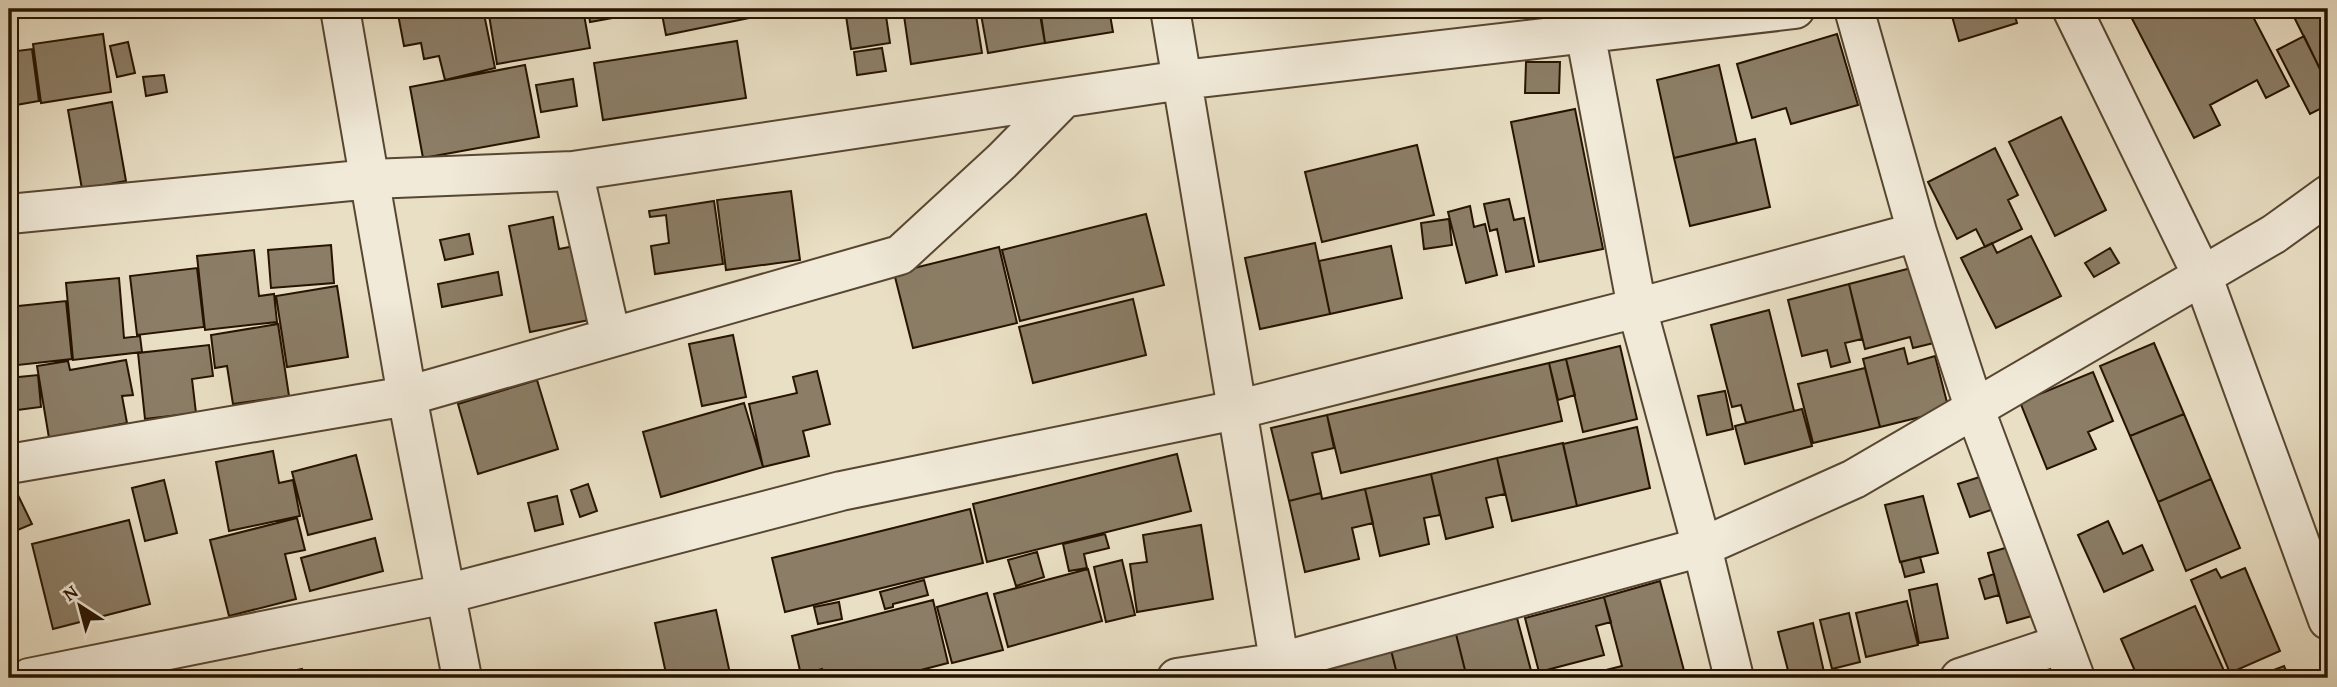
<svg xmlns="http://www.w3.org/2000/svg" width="2337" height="687" font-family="'Gentium Book Plus',serif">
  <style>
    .building { fill: #8b7d66; stroke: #261300; stroke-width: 2 }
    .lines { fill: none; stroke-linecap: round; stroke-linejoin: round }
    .minor-casing { stroke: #574631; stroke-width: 42 }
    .minor { stroke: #f1ead9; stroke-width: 38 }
  </style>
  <rect width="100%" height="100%" fill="#e9dfc4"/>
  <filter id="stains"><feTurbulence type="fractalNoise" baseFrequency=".00286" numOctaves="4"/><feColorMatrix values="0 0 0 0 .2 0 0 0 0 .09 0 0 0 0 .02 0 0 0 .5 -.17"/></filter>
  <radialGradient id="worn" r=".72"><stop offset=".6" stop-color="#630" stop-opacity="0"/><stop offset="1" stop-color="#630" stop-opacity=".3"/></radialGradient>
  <!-- building -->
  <path class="building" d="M397,9H483L495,68L445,80L439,56L424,59L421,43L404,46Z
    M516,9H583L590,48L497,64L489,15L517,11Z
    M588,9H657V10L590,22Z
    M661,9H794L666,35Z
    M845,9H885L890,43L851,49Z
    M903,9H975L982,53L911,64Z
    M980,9H1039L1045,43L988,53Z
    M1040,9H1109L1113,32L1045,43Z
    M1950,9H2013L2017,23L1959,41Z
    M2127,9H2249L2289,86L2266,98L2257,80L2210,105L2220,125L2194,138Z
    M2290,9H2313L2316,15L2328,9V73L2323,75Z
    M103,34L111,92L41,103L33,44Z
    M1837,34L1858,105L1791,124L1786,108L1752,118L1737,64Z
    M2304,36L2328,86V105L2310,114L2277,50Z
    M737,41L746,98L603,120L594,63Z
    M128,42L135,73L117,77L110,46Z
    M882,48L886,71L857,75L854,52Z
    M32,49L39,101L16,105L9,52Z
    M1526,62H1560L1559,93H1525Z
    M525,65L539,137L423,158L410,87Z
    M1719,65L1737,143L1674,158L1657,80Z
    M164,75L167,92L146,96L143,77Z
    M573,79L577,106L541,112L536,85Z
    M112,102L126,181L82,189L68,110Z
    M1575,109L1603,249L1539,262L1511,122Z
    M2061,117L2106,210L2055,236L2009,142Z
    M1755,139L1770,207L1690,226L1674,158Z
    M1417,145L1434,215L1322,242L1305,172Z
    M1995,148L2018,195L2008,200L2022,229L1985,247L1976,229L1957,239L1928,182Z
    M791,191L800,260L726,270L717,200Z
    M1509,199L1514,220L1524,218L1534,266L1506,272L1497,229L1490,231L1484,204Z
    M714,201L723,264L655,274L651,246L669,243L666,215L650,217L649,211Z
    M1470,206L1474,227L1485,224L1497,275L1466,283L1448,212Z
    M1146,214L1164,285L1020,321L1002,250Z
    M553,217L559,249L585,244L599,318L530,332L509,226Z
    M1449,219L1452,245L1424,249L1421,223Z
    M469,234L473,254L445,260L440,240Z
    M2031,236L2061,296L1996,328L1961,258L1992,243L1997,253Z
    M1315,243L1330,314L1260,329L1245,258Z
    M331,245L334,283L271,288L268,250Z
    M1391,246L1402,298L1330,314L1319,261Z
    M999,247L1017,323L913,348L894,273Z
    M2110,248L2119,263L2094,277L2085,263Z
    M254,250L259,296L274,294L277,322L205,330L197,256Z
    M1915,267L1934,343L1913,348L1910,337L1865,349L1849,284Z
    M197,268L204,327L137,335L130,276Z
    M498,272L502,295L442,307L438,284Z
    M119,278L124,338L140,336L142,352L73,360L66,283Z
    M1849,284L1862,339L1845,343L1850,362L1831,367L1827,350L1802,356L1788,300Z
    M337,286L348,357L287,367L276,296Z
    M1133,299L1146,355L1033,383L1019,327Z
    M66,301L72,359L9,366V307Z
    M1769,310L1794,411L1746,423L1741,405L1732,407L1711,325Z
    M278,324L289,396L233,404L227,366L215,368L211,335Z
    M733,335L746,397L702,406L689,344Z
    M2154,343L2184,414L2130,436L2100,366Z
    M209,345L213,376L192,379L196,413L145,419L138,353Z
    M1620,346L1637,419L1583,432L1566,359Z
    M1904,348L1908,364L1935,356L1949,410L1880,427L1863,359Z
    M1566,359L1575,395L1558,400L1549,363Z
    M126,360L133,395L122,396L127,423L49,438L37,366L68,361L70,370Z
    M1549,363L1562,421L1341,473L1327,415Z
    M1865,368L1880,427L1813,443L1798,384Z
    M817,371L830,424L803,431L809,456L763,467L749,404L797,393L793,377Z
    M2093,372L2113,421L2088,432L2096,449L2047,469L2020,402Z
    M38,375L41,407L9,411V378Z
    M537,380L558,449L478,474L458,404Z
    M1725,391L1733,429L1707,435L1698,396Z
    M744,403L763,467L661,497L643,432Z
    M1802,409L1812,446L1745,464L1735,426Z
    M2184,414L2211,479L2158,502L2130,436Z
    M1327,415L1334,448L1312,453L1321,493L1289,501L1271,428Z
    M1637,427L1650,488L1577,506L1563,444Z
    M1563,443L1577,506L1512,521L1497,458Z
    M273,451L279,483L293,480L300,516L229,531L216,462Z
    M1177,454L1191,511L987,562L973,504Z
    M356,455L372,519L308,535L292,472Z
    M1497,458L1505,494L1486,498L1493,527L1446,539L1431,474Z
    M1992,473L2003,506L1970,517L1958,484Z
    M1431,474L1440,515L1424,518L1429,544L1380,556L1365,489Z
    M2211,479L2240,548L2186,571L2158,502Z
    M164,480L177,533L145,541L132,488Z
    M588,484L597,511L580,517L571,490Z
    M13,485L32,524L13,532L9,523V487Z
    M1365,489L1373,523L1352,528L1359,559L1305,572L1289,501L1321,493L1322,499Z
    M557,496L563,524L535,531L528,503Z
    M1923,496L1938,553L1900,562L1885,505Z
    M970,509L983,563L785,612L772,558Z
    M297,518L305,550L285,554L296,599L229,616L210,540Z
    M129,520L150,604L53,629L32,544Z
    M2108,521L2123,554L2142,545L2153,570L2104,592L2078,535Z
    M1201,525L1213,599L1137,612L1130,564L1147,562L1143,535Z
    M1105,534L1109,548L1084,554L1087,568L1069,571L1063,544Z
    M375,538L383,571L310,591L301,558Z
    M2019,544L2039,614L2007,623L1988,553Z
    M1037,552L1044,577L1016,586L1008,560Z
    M1920,557L1924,572L1905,577L1901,562Z
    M1122,560L1135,615L1106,622L1094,567Z
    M2245,568L2280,651L2230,673L2191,580L2216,569L2221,578Z
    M1088,569L1102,621L1008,647L994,594Z
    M1994,574L1999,595L1985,599L1979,579Z
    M924,580L928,595L893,604V607L885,609L880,592Z
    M1660,581L1686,678H1604L1602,671L1622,666L1604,597Z
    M1937,584L1948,638L1919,643L1909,590Z
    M987,593L1003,650L952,663L937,607Z
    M1604,597L1611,622L1596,626L1604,655L1539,672L1525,618Z
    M933,600L948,663L890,678H824L822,669L801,675L792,636Z
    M1907,601L1918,645L1866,657L1856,613Z
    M839,602L842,619L818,624L814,607Z
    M2195,606L2225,673L2213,678H2138L2121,639Z
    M716,610L731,678H667L655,623Z
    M1849,613L1860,662L1832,669L1820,620Z
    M1517,618L1533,678H1467L1456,634Z
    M1813,623L1824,672L1801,678H1790L1778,632Z
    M1456,634L1467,678H1398L1391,650Z
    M1391,650L1398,678H1317L1314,669Z
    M2057,657L2066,678H2009Z
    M2284,666L2289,678H2253Z
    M302,669L304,678H259Z
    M617,670L619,678H588Z"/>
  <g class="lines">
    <defs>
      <path id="minor" d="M340,9L407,396L462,678
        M1170,9L1282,678
        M1854,9L1917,232L1975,410L2075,678
        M2072,9L2202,275L2328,620
        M1585,32L1637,308L1702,547L1734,678
        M573,171L611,337
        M9,214L371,179L573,171L1182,80L1795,9
        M9,464L407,396L900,255L1002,161L1064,98
        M29,678L446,594L841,491L1236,410L1637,308L1917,232
        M1177,678L1280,662L1702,547L1854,479L2274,234L2328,195
        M1960,678L2062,644"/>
    </defs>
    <!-- minor casing -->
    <use href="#minor" class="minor-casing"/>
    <!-- minor -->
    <use href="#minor" class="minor"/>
  </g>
  <!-- margin -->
  <rect width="2337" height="687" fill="none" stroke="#e9dfc4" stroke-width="35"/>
  <rect x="10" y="10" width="2316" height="666" fill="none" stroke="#261300" stroke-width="3.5"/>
  <rect x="18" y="18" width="2302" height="652" fill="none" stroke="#261300" stroke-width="2"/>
  <!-- north arrow -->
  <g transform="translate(80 606) rotate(324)" stroke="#f1ead9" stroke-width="5" paint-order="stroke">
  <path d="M0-5L12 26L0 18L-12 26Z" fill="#261300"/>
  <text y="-10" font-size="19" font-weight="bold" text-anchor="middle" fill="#261300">N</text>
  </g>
  <rect width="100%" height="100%" filter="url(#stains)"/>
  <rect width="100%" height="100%" fill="url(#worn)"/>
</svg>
